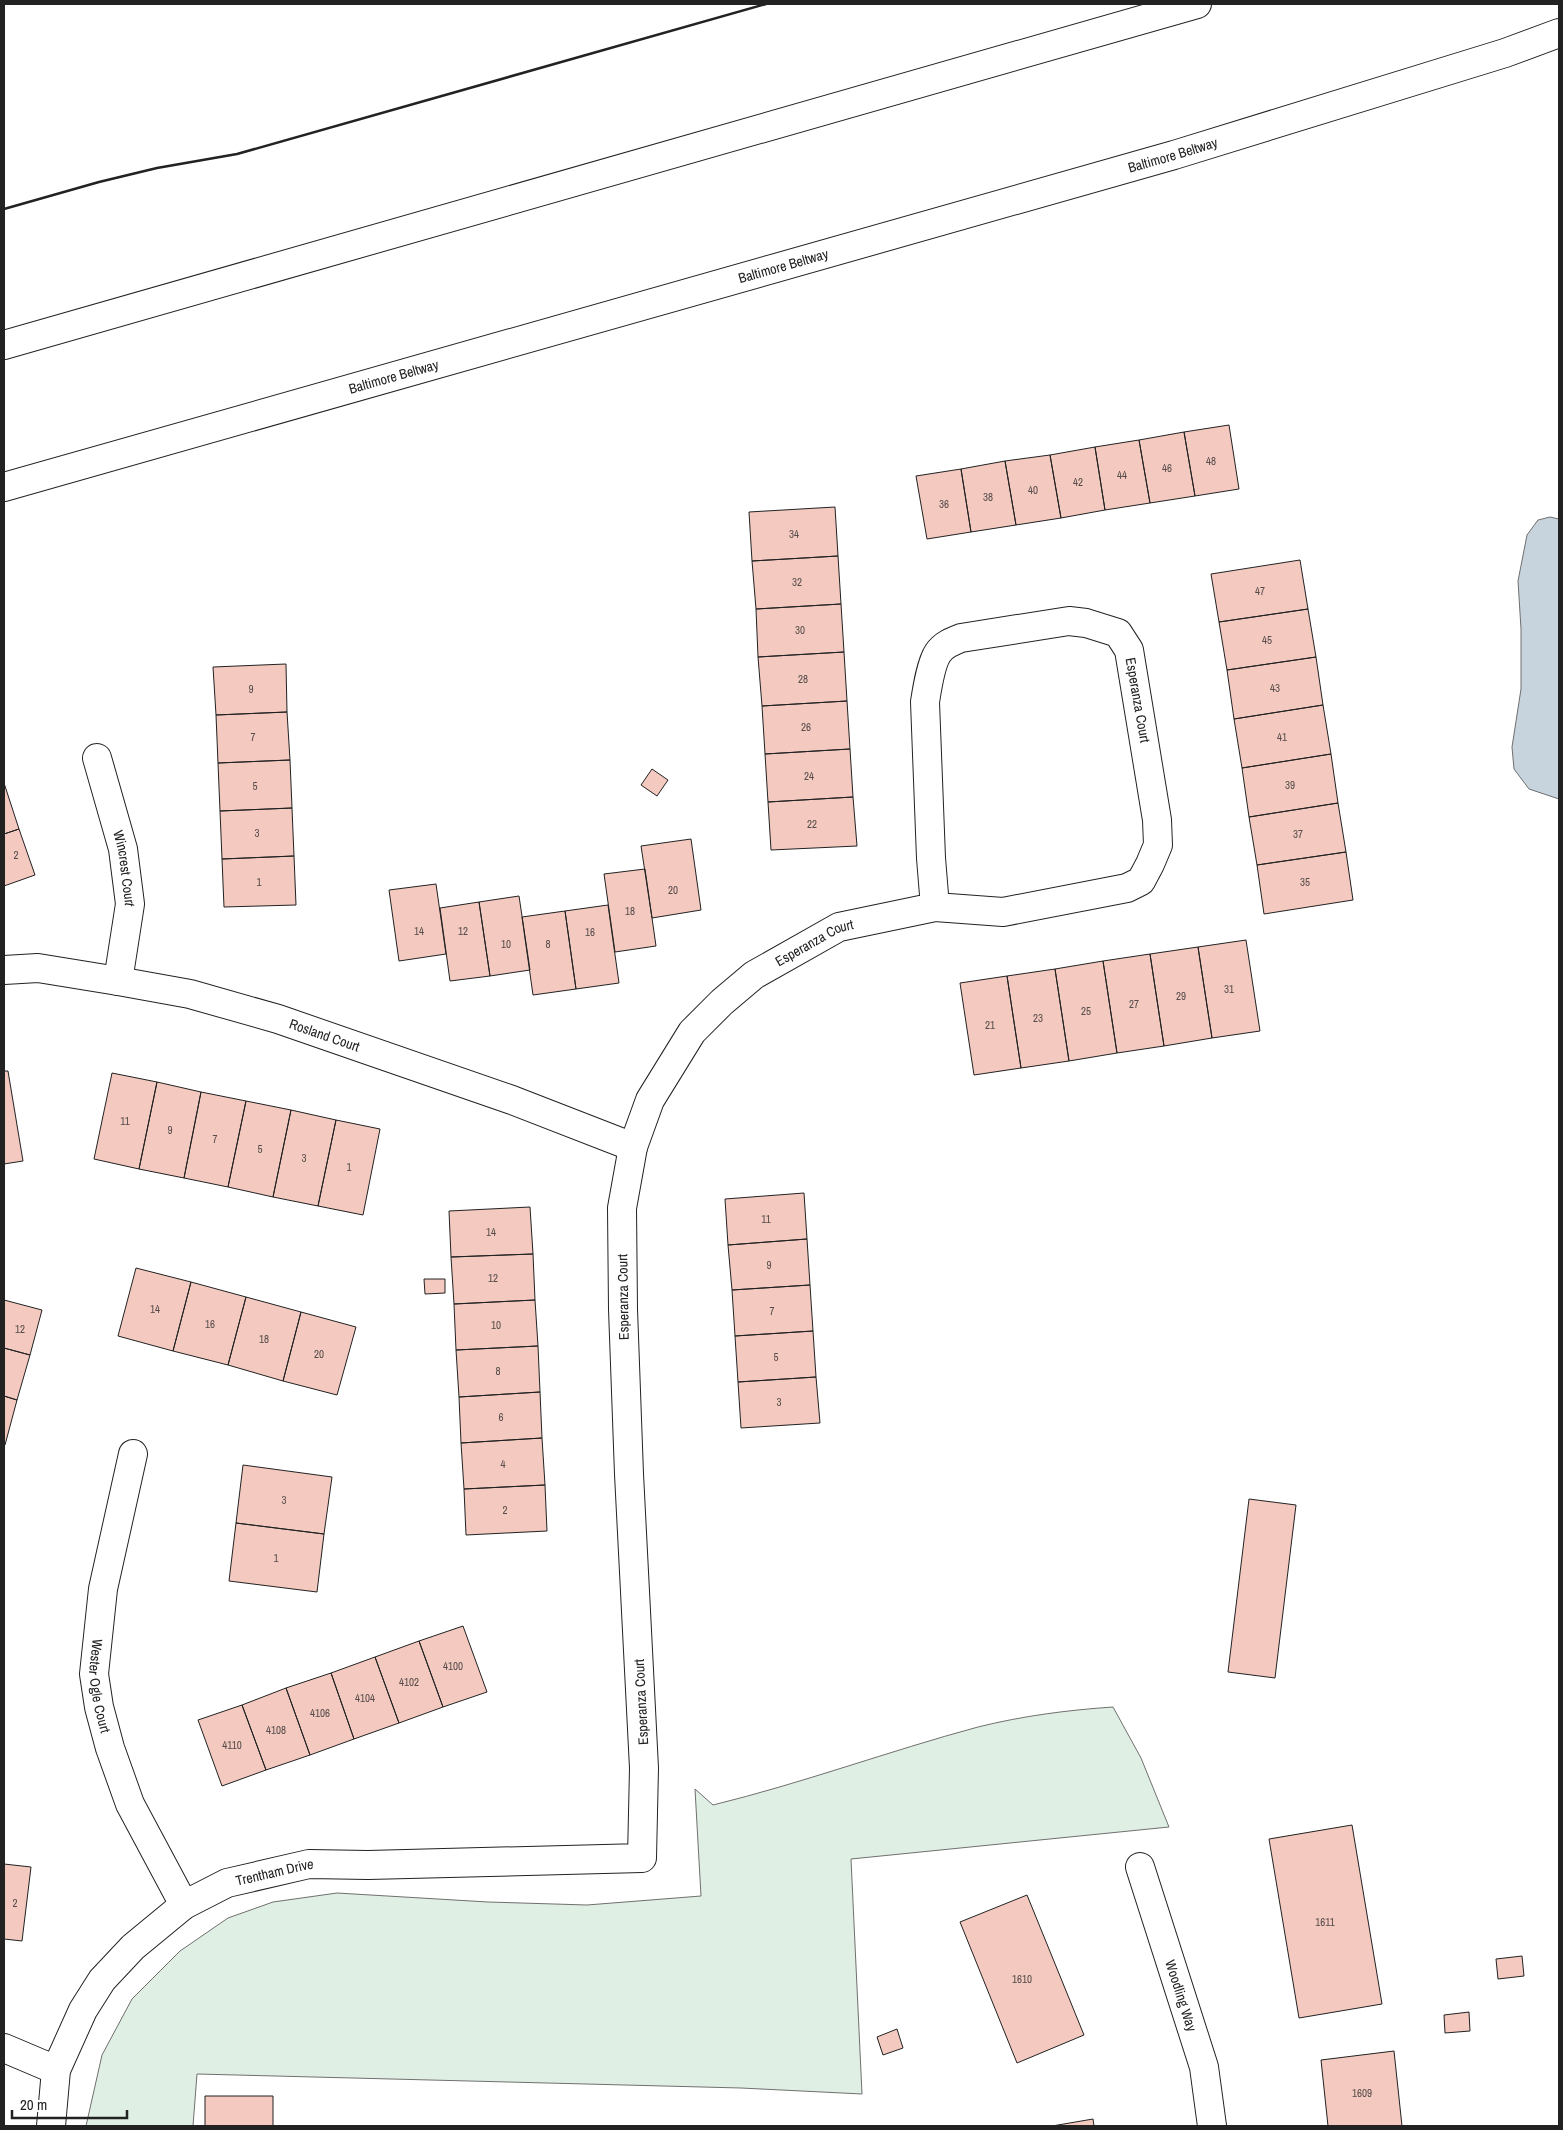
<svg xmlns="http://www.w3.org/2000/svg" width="1563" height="2130" font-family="'Archivo Narrow',sans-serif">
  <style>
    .green { fill: #e0efe3; stroke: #6f6f6f }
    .water { fill: #c7d3dd; stroke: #6f6f6f }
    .building { fill: #f3c9c0; stroke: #222 }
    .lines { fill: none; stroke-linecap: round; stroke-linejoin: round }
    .minor-casing { stroke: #222; stroke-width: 30 }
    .highway-casing { stroke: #222; stroke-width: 30 }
    .minor { stroke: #fff; stroke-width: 28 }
    .highway { stroke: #fff; stroke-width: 28 }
    .wall { stroke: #222; stroke-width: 2.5 }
    .labels { text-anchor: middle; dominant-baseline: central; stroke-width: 4; stroke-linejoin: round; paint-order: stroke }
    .number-label { font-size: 11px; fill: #564c4a }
    .street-label { font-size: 14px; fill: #222; stroke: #fff }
  </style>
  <rect width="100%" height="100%" fill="#fff"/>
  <!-- green -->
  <path class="green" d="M1113,1707L1141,1758L1169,1827L851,1859L862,2094L741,2088L197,2074L193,2126H86L102,2055L132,1999L180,1951L228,1918L273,1902L337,1893L488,1902L587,1905L701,1896L695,1789L713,1805C803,1783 889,1751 978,1727C1022,1716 1068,1710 1113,1707Z"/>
  <!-- water -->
  <path class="water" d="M1550,517L1559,519V799L1529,789L1514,769L1512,747L1521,689V629L1518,581L1527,535L1538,520Z"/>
  <!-- building -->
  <path class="building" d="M1229,425L1239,489L1195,496L1184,432Z
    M1184,432L1195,496L1150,503L1139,440Z
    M1139,440L1150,503L1105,510L1095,447Z
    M1095,447L1105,510L1061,518L1050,455Z
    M1050,455L1061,518L1016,525L1005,461Z
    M1005,461L1016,525L971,532L961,469Z
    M961,469L971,532L927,539L916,476Z
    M835,507L838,556L752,561L749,512Z
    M838,556L841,604L756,609L752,561Z
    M1300,560L1308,609L1219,622L1211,574Z
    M841,604L844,652L758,657L756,609Z
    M1308,609L1316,657L1227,670L1219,622Z
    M844,652L847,701L762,706L758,657Z
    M1316,657L1323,705L1234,719L1227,670Z
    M286,664L287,712L216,715L213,667Z
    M847,701L850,749L765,754L762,706Z
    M1323,705L1331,754L1242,768L1234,719Z
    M287,712L290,760L218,763L216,715Z
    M850,749L853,797L768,802L765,754Z
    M1331,754L1338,803L1249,817L1242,768Z
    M290,760L292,808L220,811L218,763Z
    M652,769L668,780L657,796L641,785Z
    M4,783L19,829L4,834Z
    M853,797L857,846L771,850L768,802Z
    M1338,803L1346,852L1257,865L1249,817Z
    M292,808L294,856L222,859L220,811Z
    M19,829L35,875L4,886V834Z
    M691,839L701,910L652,918L641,846Z
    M1346,852L1353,900L1264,914L1257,865Z
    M294,856L296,905L224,907L222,859Z
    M645,869L656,946L615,952L604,874Z
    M436,884L446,954L399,961L389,890Z
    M519,896L530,970L490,976L479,902Z
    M479,902L490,976L450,981L440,908Z
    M608,905L619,983L576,989L565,911Z
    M565,911L576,989L533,995L522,917Z
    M1246,940L1260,1031L1212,1038L1198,947Z
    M1198,947L1212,1038L1164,1046L1150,954Z
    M1150,954L1164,1046L1117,1053L1103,961Z
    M1103,961L1117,1053L1069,1061L1055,969Z
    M1055,969L1069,1061L1021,1068L1007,976Z
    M1007,976L1021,1068L974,1075L960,983Z
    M4,1071H8L23,1161L4,1164Z
    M112,1073L157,1082L139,1169L94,1159Z
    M157,1082L201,1092L184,1178L139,1169Z
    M201,1092L246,1101L228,1187L184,1178Z
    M246,1101L291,1110L273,1197L228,1187Z
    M291,1110L336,1120L318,1206L273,1197Z
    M336,1120L380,1129L363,1215L318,1206Z
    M804,1193L807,1239L728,1245L725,1199Z
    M530,1207L533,1254L451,1257L449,1211Z
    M807,1239L810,1285L732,1290L728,1245Z
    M533,1254L535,1300L454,1304L451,1257Z
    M136,1268L191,1282L173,1351L118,1336Z
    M424,1279H445V1293L425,1294Z
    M191,1282L246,1297L228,1365L173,1351Z
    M810,1285L813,1331L735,1336L732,1290Z
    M246,1297L301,1312L283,1381L228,1365Z
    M4,1300L42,1310L30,1355L4,1348Z
    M535,1300L538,1346L456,1350L454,1304Z
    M301,1312L356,1327L337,1395L283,1381Z
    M813,1331L816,1377L738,1382L735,1336Z
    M538,1346L540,1392L459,1397L456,1350Z
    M4,1348L30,1355L17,1400L4,1396Z
    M816,1377L820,1423L741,1428L738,1382Z
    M540,1392L542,1438L461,1443L459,1397Z
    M4,1396L17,1400L5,1445H4Z
    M542,1438L545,1485L464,1489L461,1443Z
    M243,1465L332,1477L324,1534L236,1523Z
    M545,1485L547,1531L466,1535L464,1489Z
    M1249,1499L1296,1505L1275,1678L1228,1672Z
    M236,1523L324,1534L317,1592L229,1581Z
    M463,1626L487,1692L443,1707L419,1641Z
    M419,1641L443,1707L399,1723L375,1657Z
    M375,1657L399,1723L354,1739L331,1673Z
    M331,1673L354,1739L310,1755L286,1688Z
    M286,1688L310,1755L266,1770L242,1705Z
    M242,1705L266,1770L222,1786L198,1720Z
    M1352,1825L1382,2004L1299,2018L1269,1839Z
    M4,1864L31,1867L22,1941L4,1939Z
    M1027,1895L1084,2035L1017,2063L960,1922Z
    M1522,1956L1524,1976L1498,1979L1496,1959Z
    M1469,2012L1470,2031L1445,2033L1444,2015Z
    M897,2029L903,2048L883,2055L877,2037Z
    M1394,2051L1402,2126H1328L1321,2060Z
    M205,2096H273V2126H205Z
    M1093,2119L1094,2126H1052Z"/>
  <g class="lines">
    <defs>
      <g id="minor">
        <path id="s1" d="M97,758L123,849L130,904L118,981"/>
        <path id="s2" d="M4,970L38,968L118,981L190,994L278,1019L512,1100L633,1147"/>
        <path id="s3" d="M133,1454L103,1589L94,1674L99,1707L110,1748L130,1804L184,1905"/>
        <path id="s4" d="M1140,1867L1204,2067L1212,2126"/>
        <path d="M4,2048L56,2070"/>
        <path id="s5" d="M51,2126L56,2070L83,2010L102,1980L133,1947L184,1905L227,1883L309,1864L368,1865L642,1858L644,1768L629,1474L623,1309L622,1208L633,1147L650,1100L692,1032L722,1002L754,975L839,927L935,907L1003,912L1127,888L1141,881L1150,864L1158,845L1157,820L1129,650L1118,633L1086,623L1069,621L961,638C953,641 943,645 938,653C931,663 927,689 925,702L931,858L935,907"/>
      </g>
      <g id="highway">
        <path d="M4,345L1197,4"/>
        <path id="s6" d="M4,487L1174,155L1505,53L1559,33"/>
      </g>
    </defs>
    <!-- minor casing -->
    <use href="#minor" class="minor-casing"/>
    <!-- highway casing -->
    <use href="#highway" class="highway-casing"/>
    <!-- minor -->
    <use href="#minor" class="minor"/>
    <!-- highway -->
    <use href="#highway" class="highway"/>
    <!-- wall -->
    <path class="wall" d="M4,209L99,182L157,168L237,154L766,4"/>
  </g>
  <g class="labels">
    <!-- number labels -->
    <g class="number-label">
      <text x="1211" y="461">48</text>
      <text x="1167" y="468">46</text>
      <text x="1122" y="475">44</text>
      <text x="1078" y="482">42</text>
      <text x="1033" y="490">40</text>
      <text x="988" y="497">38</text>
      <text x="944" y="504">36</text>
      <text x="794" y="534">34</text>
      <text x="797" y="582">32</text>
      <text x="1260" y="591">47</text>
      <text x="800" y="630">30</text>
      <text x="1267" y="640">45</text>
      <text x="803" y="679">28</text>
      <text x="1275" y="688">43</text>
      <text x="251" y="689">9</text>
      <text x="806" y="727">26</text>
      <text x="253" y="737">7</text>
      <text x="1282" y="737">41</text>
      <text x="809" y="776">24</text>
      <text x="1290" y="785">39</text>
      <text x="255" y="786">5</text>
      <text x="812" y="824">22</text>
      <text x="257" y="833">3</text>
      <text x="1298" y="834">37</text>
      <text x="16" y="855">2</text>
      <text x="259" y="882">1</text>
      <text x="1305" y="882">35</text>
      <text x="673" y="890">20</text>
      <text x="630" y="911">18</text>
      <text x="419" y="931">14</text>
      <text x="463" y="931">12</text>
      <text x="590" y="932">16</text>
      <text x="506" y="944">10</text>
      <text x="548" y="944">8</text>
      <text x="1229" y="989">31</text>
      <text x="1181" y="996">29</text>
      <text x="1134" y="1004">27</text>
      <text x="1086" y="1011">25</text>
      <text x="1038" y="1018">23</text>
      <text x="990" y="1025">21</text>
      <text x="125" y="1121">11</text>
      <text x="170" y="1130">9</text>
      <text x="215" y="1139">7</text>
      <text x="260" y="1149">5</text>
      <text x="304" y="1158">3</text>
      <text x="349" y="1167">1</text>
      <text x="766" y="1219">11</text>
      <text x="491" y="1232">14</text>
      <text x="769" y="1265">9</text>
      <text x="493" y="1278">12</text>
      <text x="155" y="1309">14</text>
      <text x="772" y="1311">7</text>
      <text x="210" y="1324">16</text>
      <text x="496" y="1325">10</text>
      <text x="20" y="1329">12</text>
      <text x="264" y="1339">18</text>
      <text x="319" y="1354">20</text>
      <text x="776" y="1357">5</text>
      <text x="498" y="1371">8</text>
      <text x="779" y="1402">3</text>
      <text x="501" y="1417">6</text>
      <text x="503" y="1464">4</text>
      <text x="284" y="1500">3</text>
      <text x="505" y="1510">2</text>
      <text x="276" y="1558">1</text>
      <text x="453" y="1666">4100</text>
      <text x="409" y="1682">4102</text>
      <text x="365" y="1698">4104</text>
      <text x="320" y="1713">4106</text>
      <text x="276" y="1730">4108</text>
      <text x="232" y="1745">4110</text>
      <text x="15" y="1903">2</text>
      <text x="1325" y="1922">1611</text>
      <text x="1022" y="1979">1610</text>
      <text x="1362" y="2093">1609</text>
    </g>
    <!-- street labels -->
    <g class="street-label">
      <text stroke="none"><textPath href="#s6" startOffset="1215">Baltimore Beltway</textPath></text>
      <text stroke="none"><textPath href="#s6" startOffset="810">Baltimore Beltway</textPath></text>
      <text stroke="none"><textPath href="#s6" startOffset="405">Baltimore Beltway</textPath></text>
      <text transform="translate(1138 700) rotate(80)">Esperanza Court</text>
      <text stroke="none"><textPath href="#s1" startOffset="114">Wincrest Court</textPath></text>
      <text stroke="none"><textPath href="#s5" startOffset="1730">Esperanza Court</textPath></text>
      <text stroke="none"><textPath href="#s2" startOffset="329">Rosland Court</textPath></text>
      <text transform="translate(623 1297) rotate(-91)">Esperanza Court</text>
      <text stroke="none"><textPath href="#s3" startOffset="236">Wester Ogle Court</textPath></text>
      <text transform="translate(641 1702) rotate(-93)">Esperanza Court</text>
      <text stroke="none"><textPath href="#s5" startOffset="366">Trentham Drive</textPath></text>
      <text stroke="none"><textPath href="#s4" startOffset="135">Woodling Way</textPath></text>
    </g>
  </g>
  <!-- border -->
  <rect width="1563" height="2130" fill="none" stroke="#222222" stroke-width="10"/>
  <!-- scale -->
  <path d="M12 2110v8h115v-8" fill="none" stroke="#222222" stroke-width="2.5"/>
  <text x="20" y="2110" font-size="15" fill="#222222" stroke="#ffffff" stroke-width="4" paint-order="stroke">20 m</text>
</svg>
